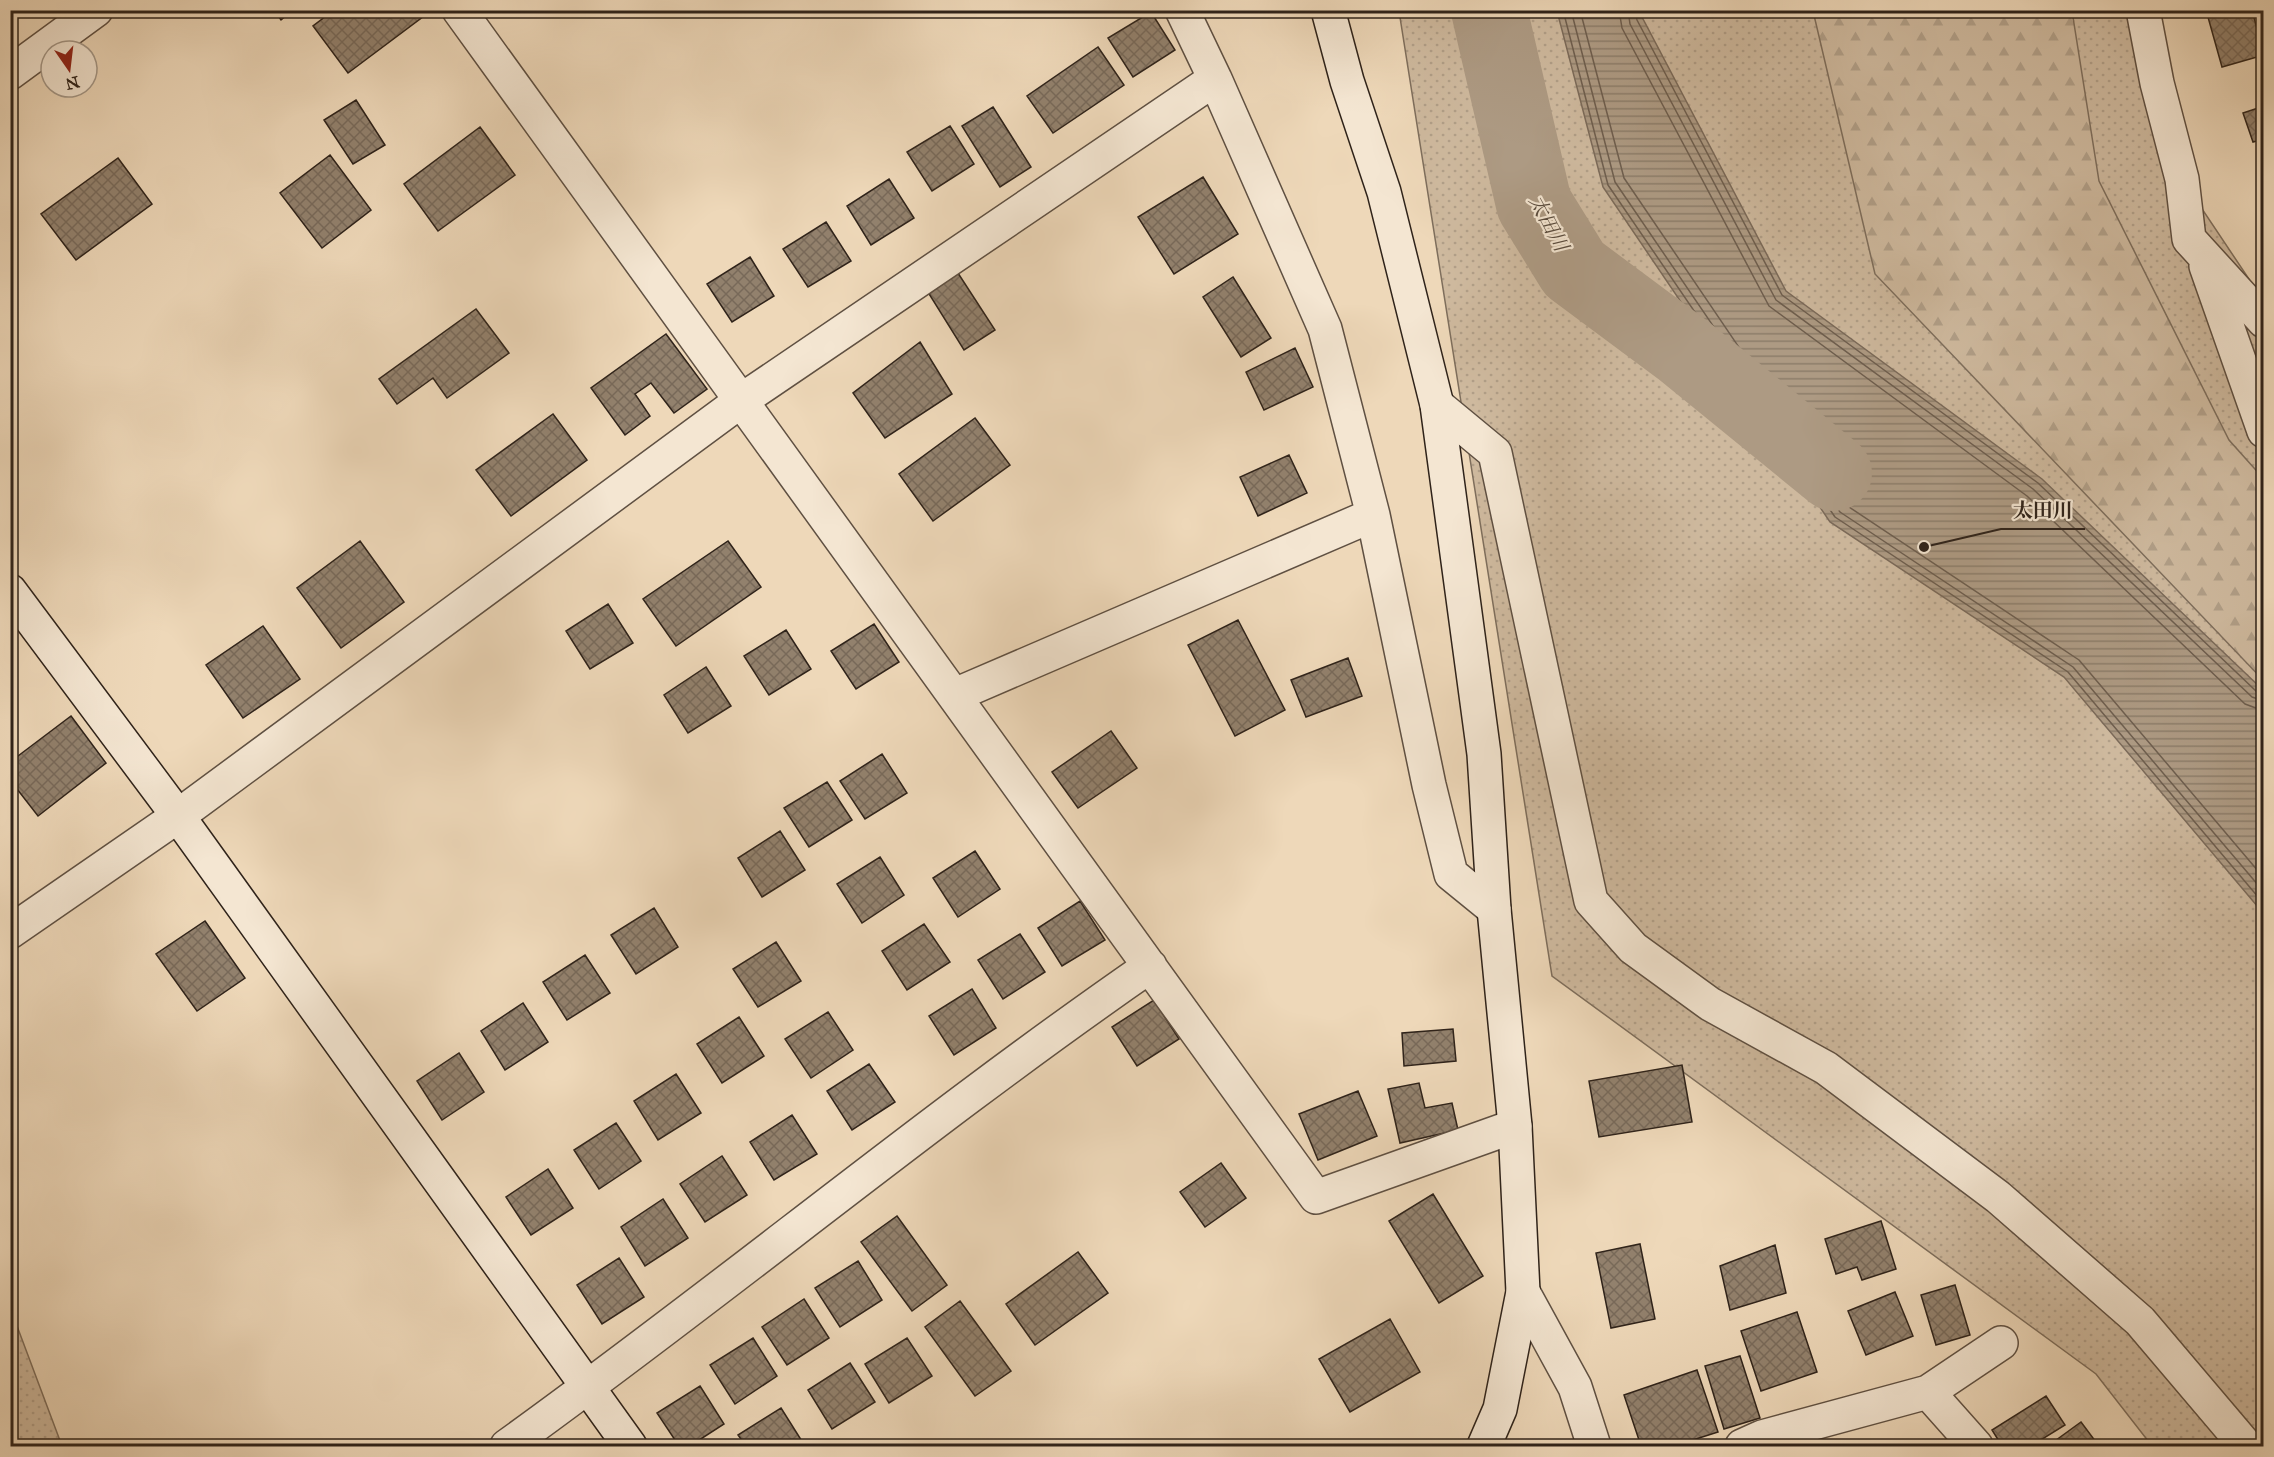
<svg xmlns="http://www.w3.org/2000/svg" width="2274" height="1457" font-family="'IM FELL Great Primer','Noto Serif JP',serif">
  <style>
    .grass { fill: url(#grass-dots); stroke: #7e6e5c; stroke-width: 1.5 }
    .forest { fill: url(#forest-firs); stroke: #7e6e5c; stroke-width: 1.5 }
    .water { fill: url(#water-rules); stroke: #7b6a59; stroke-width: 1.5 }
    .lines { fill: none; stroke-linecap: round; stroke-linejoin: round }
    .shore { stroke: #6e5e4e; stroke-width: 1.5 }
    .stream { stroke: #7b6a59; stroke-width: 12 }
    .river { stroke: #ad9a83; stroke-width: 76 }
    .building { fill: url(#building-cross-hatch); stroke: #2f231a; stroke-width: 1.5 }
    .street-casing { stroke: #5f5042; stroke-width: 36 }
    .secondary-casing { stroke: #2f231a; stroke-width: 36 }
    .street { stroke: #f4e6d2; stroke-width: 33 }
    .secondary { stroke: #f4e6d2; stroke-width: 33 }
    .labels { text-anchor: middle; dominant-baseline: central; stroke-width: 4.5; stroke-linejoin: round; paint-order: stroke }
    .water-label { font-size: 20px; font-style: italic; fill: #5b4d3f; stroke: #f4e6d2 }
    .leader { fill: none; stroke: #2f231a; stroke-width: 2 }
    .callout-dot { fill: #2f231a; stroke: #f4e6d2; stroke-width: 2 }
    .callout-label { font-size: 20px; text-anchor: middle; font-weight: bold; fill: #2f231a; stroke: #f4e6d2; stroke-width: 4.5; stroke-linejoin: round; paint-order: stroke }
  </style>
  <defs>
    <pattern id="grass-dots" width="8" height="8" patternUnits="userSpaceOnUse" patternTransform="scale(1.5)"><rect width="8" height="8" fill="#ceb99e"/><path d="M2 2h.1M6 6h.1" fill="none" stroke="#b19f88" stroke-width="1.8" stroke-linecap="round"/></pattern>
    <pattern id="forest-firs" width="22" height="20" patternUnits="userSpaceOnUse" patternTransform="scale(1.5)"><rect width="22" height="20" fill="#ceb99e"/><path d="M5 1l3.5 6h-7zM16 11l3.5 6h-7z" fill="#b19f88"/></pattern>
    <pattern id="water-rules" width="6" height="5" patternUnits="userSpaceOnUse" patternTransform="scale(1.5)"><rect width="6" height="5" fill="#ad9a83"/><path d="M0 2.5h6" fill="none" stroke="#8d7d6a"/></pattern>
    <pattern id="building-cross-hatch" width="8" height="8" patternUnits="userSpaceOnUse" patternTransform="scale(1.5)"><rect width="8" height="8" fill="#92816d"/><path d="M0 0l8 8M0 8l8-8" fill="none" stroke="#786959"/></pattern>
  </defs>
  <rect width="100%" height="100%" fill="#eed8b9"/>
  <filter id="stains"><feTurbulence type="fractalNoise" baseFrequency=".00333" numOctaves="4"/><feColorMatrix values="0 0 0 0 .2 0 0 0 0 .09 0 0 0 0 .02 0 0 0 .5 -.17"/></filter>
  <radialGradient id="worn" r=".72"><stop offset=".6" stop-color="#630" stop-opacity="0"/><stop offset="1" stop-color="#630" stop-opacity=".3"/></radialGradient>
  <!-- grass -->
  <path class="grass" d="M1399,11H2150L2182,179L2263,300V1446H2152L2096,1374L1552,976Z
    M11,1310L62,1446H11Z"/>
  <!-- forest -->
  <path class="forest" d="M1813,11H2072L2099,181L2229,440L2263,478V680L1875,274Z"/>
  <!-- water -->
  <path class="water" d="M1557,11H1641L1642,17L1786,291L2042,479L2263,690V913L2064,677L1830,522L1603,187Z"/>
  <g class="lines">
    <!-- shore -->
    <path class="shore" d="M1563,10L1608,185L1835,517L2068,672L2264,904
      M1571,10L1615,182L1840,512L2073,667L2264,892
      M1580,10L1624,178L1846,505L2079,660L2264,878
      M1619,10L1622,28L1769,306L2027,496L2245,704L2264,711
      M1628,10L1630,24L1776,300L2033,489L2252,697L2264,701
      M1635,10L1637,20L1782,295L2038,483L2257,692L2264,694"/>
    <!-- stream -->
    <path class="stream" d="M10,1445L11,1446"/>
    <!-- river -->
    <path class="river" d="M1489,10L1534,204L1574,269L1683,350L1834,473"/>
  </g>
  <!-- building -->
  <path class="building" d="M274,10H293L281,20Z
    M334,10H420L424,16L348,73L313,26Z
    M2206,10H2252L2264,55L2222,67Z
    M1151,12L1175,50L1133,77L1108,38Z
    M1098,47L1124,85L1053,133L1027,96Z
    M356,100L385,145L353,164L324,120Z
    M2264,106V139L2253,142L2243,113Z
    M993,107L1031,167L1000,187L962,126Z
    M950,126L974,164L932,191L907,152Z
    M480,127L515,175L438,231L404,184Z
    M330,155L371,210L322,248L280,193Z
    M118,158L152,204L76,260L41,214Z
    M1203,177L1238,234L1174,274L1138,217Z
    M889,179L914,218L871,245L847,206Z
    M826,222L851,261L808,287L783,249Z
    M750,257L774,296L732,322L707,284Z
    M956,270L995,330L964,350L926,289Z
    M1233,277L1271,338L1241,357L1203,297Z
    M476,309L509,353L447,398L433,378L397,404L379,379Z
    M666,334L707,389L674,413L651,383L635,394L650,416L625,435L591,388Z
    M920,342L952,394L885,438L853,393Z
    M1295,348L1313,387L1264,410L1246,372Z
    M553,414L587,460L511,516L476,470Z
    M975,418L1010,465L933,521L899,474Z
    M1289,455L1307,493L1258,516L1240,477Z
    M360,541L404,602L341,648L297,588Z
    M728,541L761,587L676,646L643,599Z
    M608,604L633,643L590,669L566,631Z
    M1238,620L1285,710L1235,736L1188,645Z
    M874,624L899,662L856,689L831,651Z
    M263,626L300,679L243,718L206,665Z
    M786,630L811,669L769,695L744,656Z
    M1348,658L1362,696L1306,717L1291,680Z
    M706,667L731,706L688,733L664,695Z
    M71,716L106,763L38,816L10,780V762Z
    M1111,731L1137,768L1078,808L1052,772Z
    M882,754L907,793L865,819L840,781Z
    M827,782L852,820L809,847L784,808Z
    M780,831L805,870L762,897L738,858Z
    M975,851L1000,889L958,917L933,878Z
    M880,857L904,895L862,923L837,884Z
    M1080,901L1105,940L1062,966L1038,928Z
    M654,908L678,947L636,974L611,935Z
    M205,921L245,978L197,1011L156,954Z
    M924,924L950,962L907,990L882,951Z
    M1020,934L1045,972L1003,999L978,960Z
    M776,942L801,981L758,1007L733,969Z
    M585,955L610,993L567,1020L543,982Z
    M972,989L996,1028L954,1055L929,1016Z
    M1154,1000L1179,1039L1137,1066L1112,1027Z
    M523,1003L548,1042L505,1070L481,1031Z
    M828,1012L853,1050L811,1078L785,1039Z
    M739,1017L764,1056L722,1083L697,1044Z
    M1453,1029L1456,1061L1404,1066L1402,1033Z
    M459,1053L484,1092L442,1120L417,1081Z
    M869,1064L895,1102L852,1130L827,1091Z
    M1682,1065L1692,1122L1599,1137L1589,1081Z
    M676,1074L701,1113L658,1140L634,1101Z
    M1419,1083L1425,1108L1452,1103L1458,1130L1400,1143L1388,1089Z
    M1358,1091L1377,1136L1318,1160L1299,1114Z
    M792,1115L817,1154L774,1180L750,1142Z
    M616,1123L641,1161L599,1189L574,1150Z
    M722,1156L747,1195L705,1222L680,1184Z
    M1221,1163L1246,1198L1205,1227L1180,1192Z
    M548,1169L573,1208L531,1235L506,1197Z
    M1433,1194L1483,1276L1439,1303L1389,1221Z
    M663,1199L688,1238L645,1266L621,1227Z
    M897,1216L947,1285L912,1311L861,1242Z
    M1881,1221L1896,1269L1862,1280L1857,1267L1836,1274L1825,1239Z
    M1640,1244L1655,1319L1611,1328L1596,1253Z
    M1775,1245L1786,1293L1730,1310L1720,1266Z
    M1078,1252L1108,1293L1035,1345L1006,1304Z
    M619,1258L644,1297L602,1324L577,1285Z
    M858,1261L882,1300L840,1327L815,1288Z
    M1955,1285L1970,1335L1936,1345L1921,1295Z
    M1895,1292L1913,1336L1866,1355L1848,1311Z
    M804,1299L829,1338L787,1365L762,1327Z
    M960,1301L1011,1371L975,1396L925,1327Z
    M1797,1312L1817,1372L1761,1391L1741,1331Z
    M1390,1319L1420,1372L1350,1412L1319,1359Z
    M753,1338L777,1376L735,1404L710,1365Z
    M907,1338L932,1376L889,1403L865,1364Z
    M1740,1356L1760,1418L1724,1429L1705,1366Z
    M850,1363L875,1402L832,1429L808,1390Z
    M1697,1370L1718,1432L1674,1446H1641L1624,1395Z
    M700,1386L724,1424L690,1446H679L657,1413Z
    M2046,1396L2065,1425L2031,1446H2002L1992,1430Z
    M781,1408L805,1446H746L738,1435Z
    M2081,1422L2096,1442L2090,1446H2048Z"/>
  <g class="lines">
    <defs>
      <path id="street" d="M459,10L1316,1197L1515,1126
        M1182,10L1215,79L1325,329L1373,515L1429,785L1451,874L1494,909
        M2143,10L2157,83L2182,179L2189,239L2264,321
        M10,73L96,10
        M2206,266L2264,431
        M1437,405L1495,453L1591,901L1633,948L1710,1004L1826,1068L1998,1197L2140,1321L2246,1446
        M955,695L1373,515
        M10,932L178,816L742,400L1215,79
        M1523,1292L1575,1387L1594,1446
        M1928,1392L1976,1446
        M507,1446C724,1290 930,1118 1150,966
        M1742,1446L1762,1437L1928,1392L2001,1343"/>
      <path id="secondary" d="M1328,10L1347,81L1384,192L1437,405L1484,754L1494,909L1515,1126L1523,1292L1500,1409L1484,1446
        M10,591L178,816L630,1446"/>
    </defs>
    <!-- street casing -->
    <use href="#street" class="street-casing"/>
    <!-- secondary casing -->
    <use href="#secondary" class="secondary-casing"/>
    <!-- street -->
    <use href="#street" class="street"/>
    <!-- secondary -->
    <use href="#secondary" class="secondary"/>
  </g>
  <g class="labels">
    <!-- water labels -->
    <g class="water-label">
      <text transform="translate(1549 223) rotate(62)">太田川</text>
    </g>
  </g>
  <!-- callouts -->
  <path class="leader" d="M1924 547L2001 529H2085"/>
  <circle class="callout-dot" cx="1924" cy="547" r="6"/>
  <g class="callout-label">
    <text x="2043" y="517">太田川</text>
  </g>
  <!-- margin -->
  <rect width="2274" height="1457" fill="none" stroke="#eed8b9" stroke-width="36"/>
  <rect x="12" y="12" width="2250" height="1433" fill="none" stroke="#2f231a" stroke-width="3"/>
  <rect x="18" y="18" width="2238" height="1421" fill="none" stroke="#2f231a" stroke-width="1.5"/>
  <!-- north arrow -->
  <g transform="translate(69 69) rotate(166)"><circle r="28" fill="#f4e6d2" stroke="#a59888" stroke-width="1.5"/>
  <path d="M0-4.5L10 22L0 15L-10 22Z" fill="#8f2418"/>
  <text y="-9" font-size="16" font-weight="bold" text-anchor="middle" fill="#2f231a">N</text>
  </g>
  <rect width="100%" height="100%" filter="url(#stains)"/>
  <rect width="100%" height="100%" fill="url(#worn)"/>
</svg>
